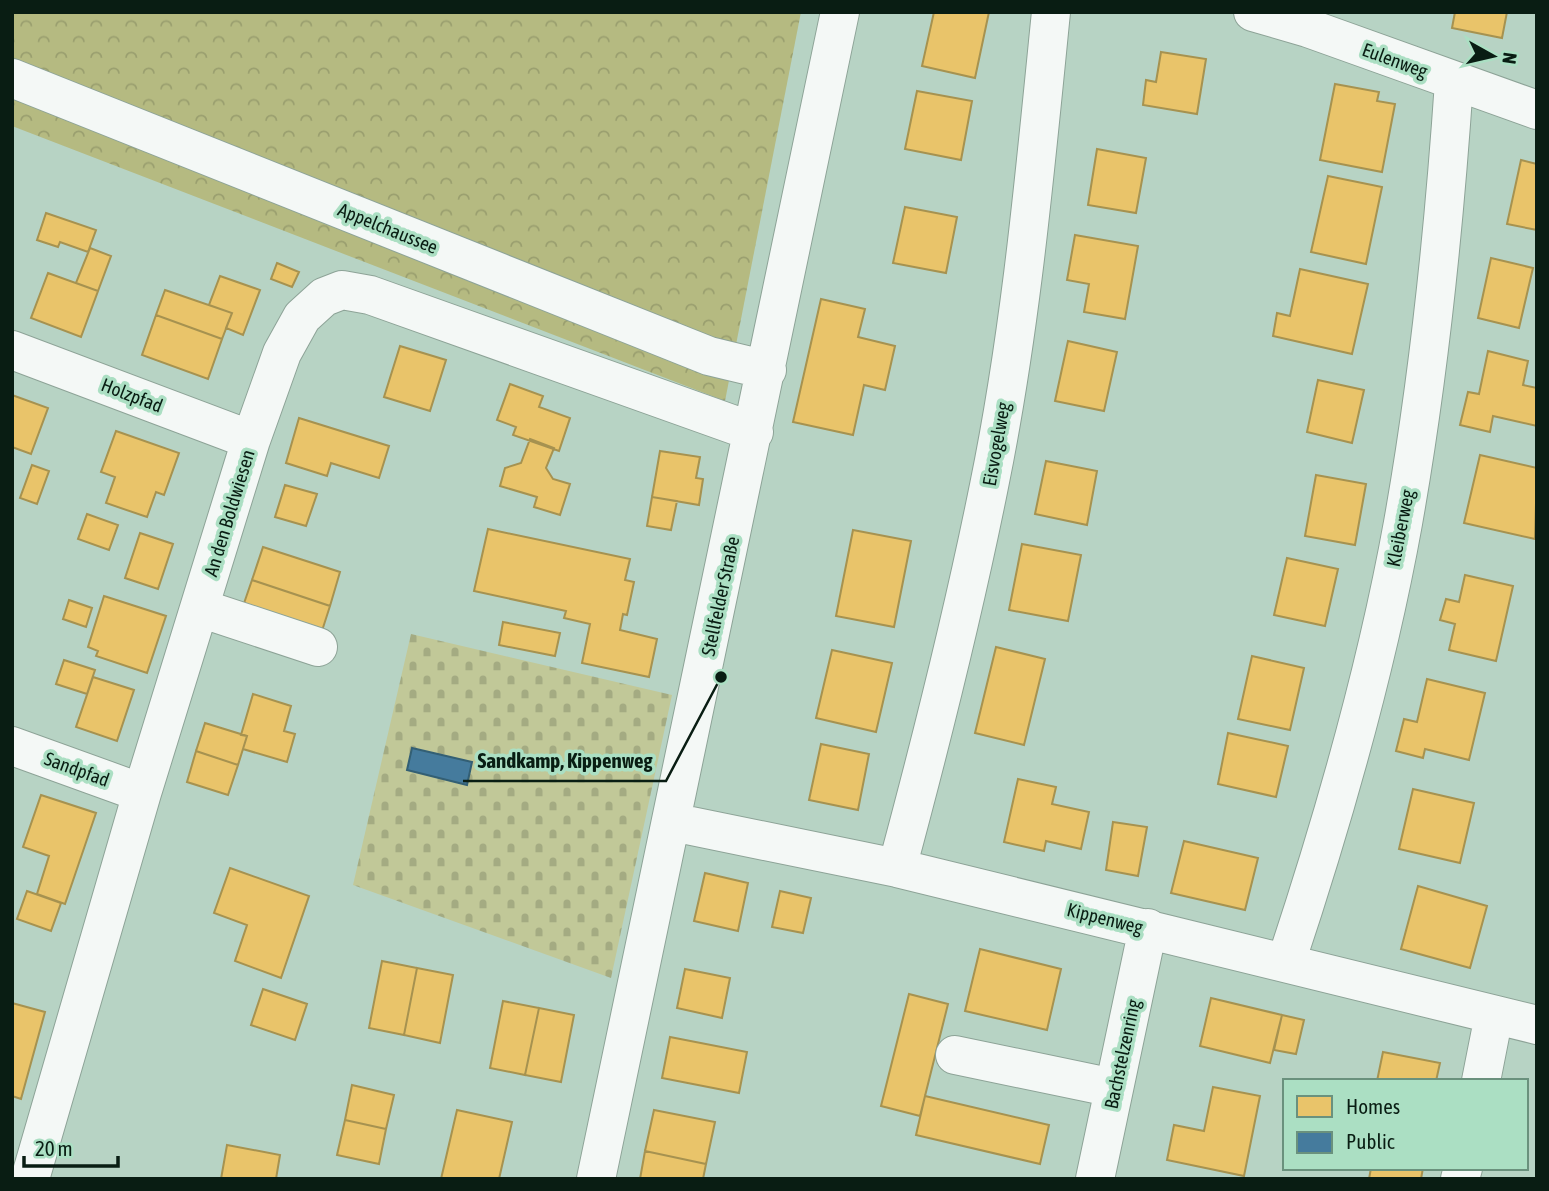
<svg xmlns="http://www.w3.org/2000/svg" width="1549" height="1191" font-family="'Asap Condensed',sans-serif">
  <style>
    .forest { fill: url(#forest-crowns) }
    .cemetery { fill: url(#cemetery-stones) }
    .homes { fill: #e9c46a; stroke: #a69250; stroke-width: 2 }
    .public { fill: #457b9d; stroke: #335f74; stroke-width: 2 }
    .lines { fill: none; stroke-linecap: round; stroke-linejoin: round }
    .minor-casing { stroke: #8da397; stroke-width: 40 }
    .minor { stroke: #f4f8f6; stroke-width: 38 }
    .labels { text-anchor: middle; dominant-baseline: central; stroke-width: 7; stroke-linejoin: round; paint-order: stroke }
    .street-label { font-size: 19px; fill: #091d13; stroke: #abdfc3 }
    .leader { fill: none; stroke: #091d13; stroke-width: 2.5 }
    .callout-dot { fill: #091d13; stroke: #abdfc3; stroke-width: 2.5 }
    .callout-label { font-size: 21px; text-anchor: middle; font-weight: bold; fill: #091d13; stroke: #abdfc3; stroke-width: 7; stroke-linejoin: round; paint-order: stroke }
  </style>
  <defs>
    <pattern id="forest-crowns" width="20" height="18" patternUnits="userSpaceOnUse" patternTransform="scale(1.75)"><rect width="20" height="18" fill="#b5ba81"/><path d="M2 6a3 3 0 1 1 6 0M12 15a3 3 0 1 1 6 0" fill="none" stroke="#9a9f6f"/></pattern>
    <pattern id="cemetery-stones" width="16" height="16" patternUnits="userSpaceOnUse" patternTransform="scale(1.75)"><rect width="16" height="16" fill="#c1c898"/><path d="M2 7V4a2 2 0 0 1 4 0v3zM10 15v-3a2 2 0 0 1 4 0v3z" fill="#a4ab82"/></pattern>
  </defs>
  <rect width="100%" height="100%" fill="#b7d3c4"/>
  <!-- forest -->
  <path class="forest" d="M12,12H801L725,401L12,126Z"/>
  <!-- cemetery -->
  <path class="cemetery" d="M411,634L672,695L611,978L353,885Z"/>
  <!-- homes -->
  <path class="homes" d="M934,12H989L975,78L922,66Z
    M1455,12H1507L1502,38L1452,28Z
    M1161,52L1206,59L1197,114L1143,105L1146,80L1156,82Z
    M1335,84L1379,92L1377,101L1395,104L1382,172L1320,160Z
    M917,91L972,101L961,160L905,149Z
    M1097,149L1146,158L1136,213L1088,205Z
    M1521,160L1537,164V230L1507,224Z
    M1328,176L1382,187L1366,264L1311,252Z
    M905,207L957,217L946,273L893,263Z
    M46,213L96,230L88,252L60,242L58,247L37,240Z
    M1075,235L1138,246L1125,319L1084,312L1089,284L1067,280Z
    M90,248L111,256L98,291L76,283Z
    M1491,258L1533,268L1519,328L1478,318Z
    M277,263L299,272L292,287L271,279Z
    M1300,269L1368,284L1352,354L1273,336L1277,313L1290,316Z
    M48,273L98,291L81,337L31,318Z
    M220,276L260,290L243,335L226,328L232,313L209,305Z
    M165,290L232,313L222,339L156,315Z
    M821,299L865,309L858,337L895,346L885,390L864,385L853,435L793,422Z
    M156,315L222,339L208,379L142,355Z
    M1068,341L1117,352L1104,411L1055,401Z
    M400,346L446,360L430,411L384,397Z
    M1488,351L1528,361L1523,385L1537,388V426L1493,416L1490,432L1460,425L1468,392L1479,394Z
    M1318,380L1364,390L1352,443L1307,432Z
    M510,384L543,396L539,407L570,418L559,451L513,435L516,427L497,420Z
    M12,395L48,408L31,454L12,447Z
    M299,418L389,446L379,478L331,463L327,476L286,463Z
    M116,431L179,453L164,495L156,492L147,517L106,503L115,477L101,472Z
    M530,439L554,448L546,468L553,479L570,484L560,515L534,507L537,497L500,486L505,468L521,463Z
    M660,451L700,457L696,478L703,479L699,505L652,497Z
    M1480,455L1537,468L1535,539L1464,523Z
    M1046,461L1097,471L1087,525L1035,514Z
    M32,465L49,471L37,504L20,498Z
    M1316,475L1366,484L1355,545L1305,536Z
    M285,485L317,494L306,526L275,517Z
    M652,497L677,501L671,530L647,526Z
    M87,514L118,525L109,550L78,539Z
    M488,529L630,559L625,580L634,582L627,615L623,614L620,630L657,639L649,677L582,663L590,624L564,618L566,611L474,591Z
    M853,530L911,541L894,627L836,616Z
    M140,533L173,544L158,589L125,578Z
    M1022,544L1081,555L1068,621L1009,610Z
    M263,547L340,572L330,606L252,580Z
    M1287,558L1338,569L1325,626L1274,615Z
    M1465,575L1513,586L1496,661L1449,650L1455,624L1440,620L1446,599L1459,602Z
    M252,580L330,606L320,637L241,612Z
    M104,596L166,616L147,673L96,656L98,651L88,647Z
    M69,600L92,608L86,627L63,619Z
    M503,622L560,633L555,656L499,645Z
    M996,647L1045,659L1024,745L975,733Z
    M832,650L892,663L876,732L816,718Z
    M1252,656L1304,668L1290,730L1238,719Z
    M64,660L95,670L87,694L56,684Z
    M93,677L134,690L117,741L76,727Z
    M1427,679L1485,693L1469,760L1425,749L1423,758L1396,751L1404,719L1417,722Z
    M253,694L291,706L284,731L295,734L287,762L243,749L247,736L241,735Z
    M205,723L247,736L238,765L196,751Z
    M1228,733L1288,746L1276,797L1218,784Z
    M821,744L869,754L858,810L809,800Z
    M196,751L238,765L228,795L187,782Z
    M1018,779L1056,787L1052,804L1089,812L1081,849L1046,841L1044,851L1004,842Z
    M1413,789L1474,803L1460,863L1399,849Z
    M41,795L96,813L65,904L37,894L49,856L23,847Z
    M1113,822L1147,827L1138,876L1106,870Z
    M1184,841L1258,858L1245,910L1171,893Z
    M230,868L309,896L281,978L235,961L247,925L214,913Z
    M705,873L748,883L738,931L694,921Z
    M1418,886L1487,906L1470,968L1401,949Z
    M27,891L61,903L51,931L17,919Z
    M780,891L811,898L803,933L772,927Z
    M980,949L1061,969L1047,1030L965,1011Z
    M382,961L417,968L404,1035L369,1028Z
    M417,968L453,975L440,1043L404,1035Z
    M685,969L730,978L722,1018L677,1008Z
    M263,989L307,1004L295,1040L251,1025Z
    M909,994L948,1004L920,1116L881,1106Z
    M1211,998L1282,1015L1270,1063L1200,1046Z
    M503,1001L539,1008L525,1075L490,1068Z
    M12,1003L45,1012L21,1099L12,1096Z
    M539,1008L574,1015L561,1082L525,1075Z
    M1282,1015L1304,1020L1296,1054L1274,1050Z
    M670,1037L747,1052L739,1093L662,1078Z
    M1383,1052L1440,1063L1436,1081H1377Z
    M352,1085L394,1095L386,1129L345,1120Z
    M1213,1087L1260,1096L1244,1176L1167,1160L1174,1125L1204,1131Z
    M925,1096L1049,1125L1040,1164L916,1135Z
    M457,1110L512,1122L499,1179H441Z
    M654,1110L715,1122L706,1164L645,1151Z
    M345,1120L386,1129L379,1164L337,1155Z
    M227,1145L280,1155L276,1179H221Z
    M645,1151L706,1164L703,1179H640Z
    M1371,1168H1423L1421,1179H1369Z"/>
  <!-- public -->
  <path class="public" d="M412,748L472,762L467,785L407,770Z"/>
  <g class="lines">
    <defs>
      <path id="minor" d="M1253,12L1308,28L1537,110
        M12,78L709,356L767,370
        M12,350L251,440
        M200,608L318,647
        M12,746L142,793
        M672,822L897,868L1537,1025
        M897,868C931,742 963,615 989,486C1021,330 1035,171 1051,12
        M1286,962C1334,818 1376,672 1403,523C1429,377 1444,230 1454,82
        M955,1055L1114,1088
        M1481,1081L1494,1015
        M30,1179L142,793L251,440L282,353L302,317L324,297L342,290L370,295L754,432
        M596,1179L840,12
        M1095,1179L1148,928
        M1460,1179L1463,1168"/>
    </defs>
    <!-- minor casing -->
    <use href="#minor" class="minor-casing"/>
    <!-- minor -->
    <use href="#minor" class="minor"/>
  </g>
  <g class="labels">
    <!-- street labels -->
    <g class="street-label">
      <text transform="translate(1395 60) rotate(20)">Eulenweg</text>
      <text transform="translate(388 228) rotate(22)">Appelchaussee</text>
      <text transform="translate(132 395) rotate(21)">Holzpfad</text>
      <text transform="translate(996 444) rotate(-80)">Eisvogelweg</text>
      <text transform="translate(229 513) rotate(-73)">An den Boldwiesen</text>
      <text transform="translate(1400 528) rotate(-79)">Kleiberweg</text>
      <text transform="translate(720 596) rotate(-78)">Stellfelder Straße</text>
      <text transform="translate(77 769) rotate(20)">Sandpfad</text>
      <text transform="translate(1105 918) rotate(14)">Kippenweg</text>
      <text transform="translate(1122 1054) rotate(-78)">Bachstelzenring</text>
    </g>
  </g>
  <!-- callouts -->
  <path class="leader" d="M721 677L666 781H463"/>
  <circle class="callout-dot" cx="721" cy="677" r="7"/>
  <g class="callout-label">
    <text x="565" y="768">Sandkamp, Kippenweg</text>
  </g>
  <!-- border -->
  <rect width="1549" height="1191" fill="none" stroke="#091d13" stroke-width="28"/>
  <!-- legend -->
  <rect x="1283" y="1079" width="245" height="91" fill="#abdfc3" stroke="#6a917d" stroke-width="2"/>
  <rect x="1297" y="1096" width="35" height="21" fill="#e9c46a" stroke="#6a917d" stroke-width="2"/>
  <text x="1346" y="1114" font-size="21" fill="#091d13">Homes</text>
  <rect x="1297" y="1132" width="35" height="21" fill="#457b9d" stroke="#6a917d" stroke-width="2"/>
  <text x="1346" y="1149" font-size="21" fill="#091d13">Public</text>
  <!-- north arrow -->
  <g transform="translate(1493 56) rotate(98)" stroke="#abdfc3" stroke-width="5" paint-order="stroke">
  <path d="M0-5L12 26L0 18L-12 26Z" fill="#091d13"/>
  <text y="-10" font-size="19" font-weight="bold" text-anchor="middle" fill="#091d13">N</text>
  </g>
  <!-- scale -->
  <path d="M24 1156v10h94v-10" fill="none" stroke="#091d13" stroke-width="3.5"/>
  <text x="35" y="1156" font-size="21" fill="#091d13" stroke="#abdfc3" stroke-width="5" paint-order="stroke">20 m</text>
</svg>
